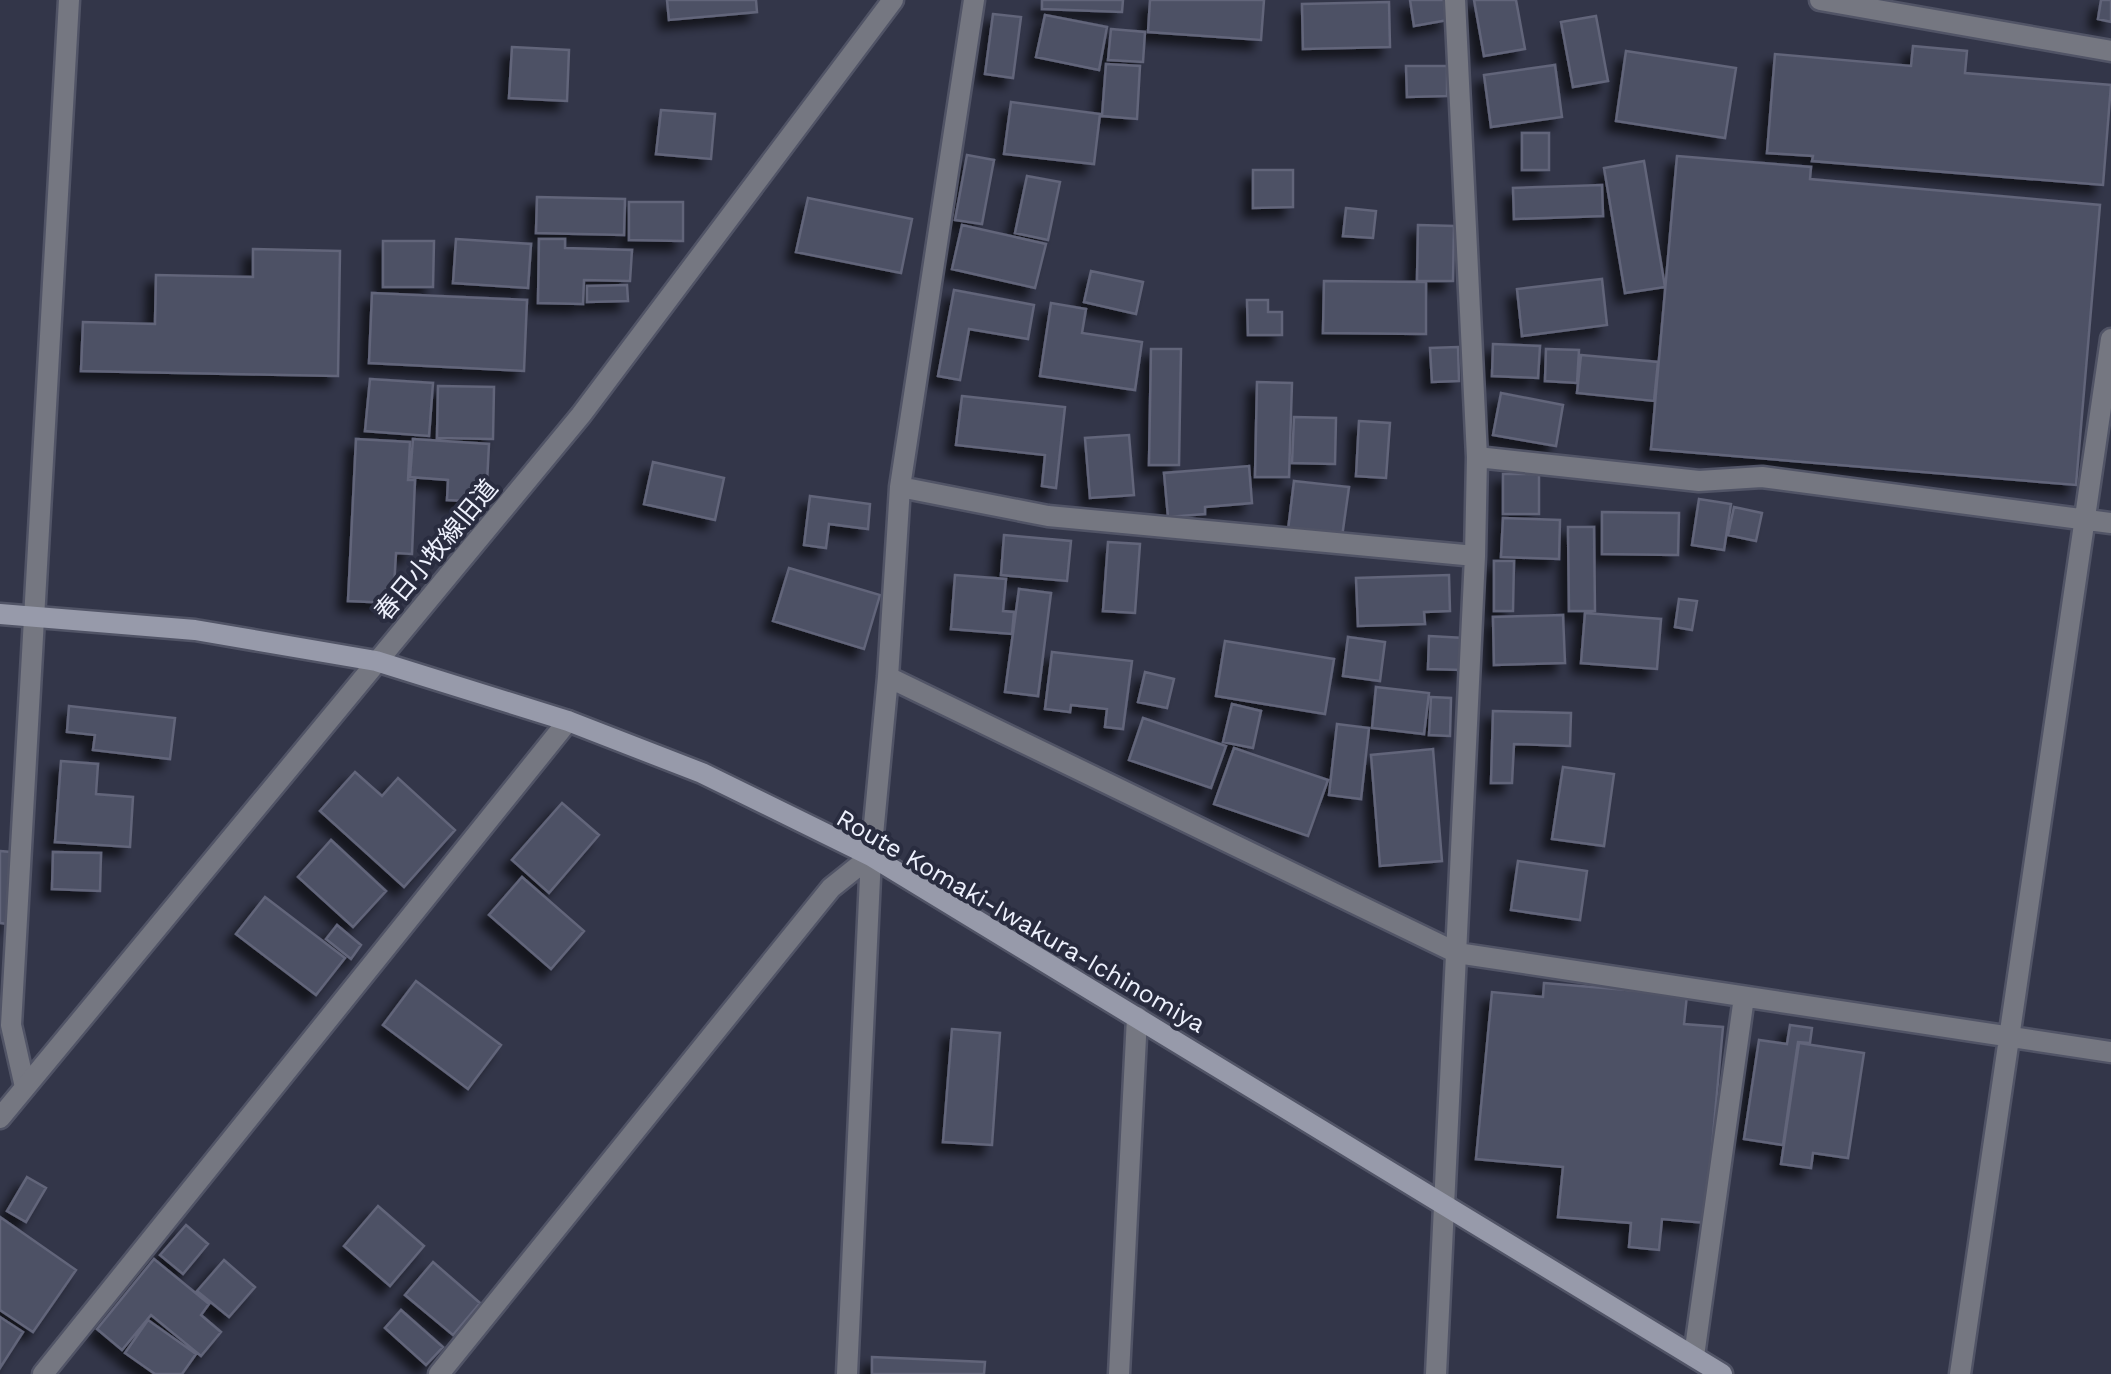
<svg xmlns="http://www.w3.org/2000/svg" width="2111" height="1374" font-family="'Work Sans','Noto Sans JP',sans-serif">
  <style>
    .building { fill: #4d5165; stroke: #62657a; stroke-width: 2.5; filter: url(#shadow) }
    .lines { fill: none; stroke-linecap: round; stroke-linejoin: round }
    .minor-casing { stroke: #515466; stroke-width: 25 }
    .tertiary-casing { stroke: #515466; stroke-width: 25 }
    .secondary-casing { stroke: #515466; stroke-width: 25 }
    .minor { stroke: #757781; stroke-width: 20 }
    .tertiary { stroke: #757781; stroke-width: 20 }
    .secondary { stroke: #979aaa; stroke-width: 20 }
    .labels { text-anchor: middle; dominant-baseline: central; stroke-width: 8; stroke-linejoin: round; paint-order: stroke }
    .street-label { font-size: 25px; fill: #eef1fd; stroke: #292c3f }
  </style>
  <defs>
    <filter id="shadow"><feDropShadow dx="-9" dy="9" stdDeviation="5" flood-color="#0009"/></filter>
  </defs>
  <rect width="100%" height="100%" fill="#333649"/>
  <!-- building -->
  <path class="building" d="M667,0H756L757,12L669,20Z
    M1042,0H1123L1122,12L1042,9Z
    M1150,0H1264L1261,40L1148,32Z
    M1410,0H1444L1448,20L1414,26Z
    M1474,0H1516L1525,49L1484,56Z
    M2101,0H2111V22L2098,19Z
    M1389,2L1390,47L1303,49L1302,4Z
    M993,14L1021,17L1013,78L985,74Z
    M1045,15L1107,27L1099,70L1036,57Z
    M1596,16L1608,81L1573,87L1561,22Z
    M1111,29L1145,32L1143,62L1108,60Z
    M1913,46L1967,51L1965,73L2111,85L2103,185L1812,161L1813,156L1767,153L1775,54L1911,66Z
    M512,47L569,50L567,101L509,98Z
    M1626,51L1736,68L1725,138L1616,121Z
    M1106,64L1140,66L1137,119L1102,116Z
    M1555,65L1562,117L1491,127L1484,75Z
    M1406,66H1447V96L1407,97Z
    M1011,102L1100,114L1094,164L1004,154Z
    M661,110L715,114L711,159L656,154Z
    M1522,133H1549V170H1522Z
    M967,155L994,160L982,224L955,220Z
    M1677,156L1811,167L1810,179L2100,205L2076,485L1651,449Z
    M1644,161L1665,287L1625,293L1604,168Z
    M1253,170H1293V207L1253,208Z
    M1027,176L1060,182L1048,240L1015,233Z
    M1602,185L1603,216L1514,219L1513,188Z
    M537,197L625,199L624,235L536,233Z
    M808,198L912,219L901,273L796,252Z
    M629,202H683V241L629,240Z
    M1346,208L1376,211L1373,238L1343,236Z
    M962,225L1046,244L1035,288L952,269Z
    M1418,225L1454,226L1453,281H1417Z
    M456,239L531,244L528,288L453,283Z
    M539,239H565V248L632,250L630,281L584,280L583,304L538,303Z
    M383,241H434L433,287H383Z
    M253,249L340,251L338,376L81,371L83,322L155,324L156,275L253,277Z
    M1091,271L1143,282L1136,314L1084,302Z
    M1602,279L1607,325L1522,336L1517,289Z
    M1324,281L1426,282V334L1323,333Z
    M627,285L628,301L587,302V286Z
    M954,290L1034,305L1028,339L969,329L960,380L938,376Z
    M372,293L527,300L524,371L369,363Z
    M1247,300H1268V312H1282V335H1248Z
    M1051,303L1086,309L1082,333L1142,342L1135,390L1040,376Z
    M1493,344L1540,346L1538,378L1492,376Z
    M1458,347L1459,381L1432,382L1430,348Z
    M1151,349H1181L1179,465H1149Z
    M1546,349L1579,350L1577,383L1545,381Z
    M1581,355L1658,362L1654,401L1577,393Z
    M370,379L433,383L429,436L365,431Z
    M1257,382L1292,383L1289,477H1255Z
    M438,386L494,387L493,439L437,438Z
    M1501,393L1563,405L1556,446L1493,435Z
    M962,396L1065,407L1056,488L1042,486L1045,455L956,445Z
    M1294,417L1336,418L1335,464L1292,463Z
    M1359,421L1390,423L1386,478L1356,476Z
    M1129,435L1134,495L1090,498L1085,438Z
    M356,439L410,442L408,480H415L412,554L396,553L393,603L348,601Z
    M413,439L489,444L486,502L447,500L448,480L410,477Z
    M653,462L724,478L715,520L644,504Z
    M1249,466L1252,503L1205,507V514L1168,517L1164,473Z
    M1503,474H1539V514H1503Z
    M1294,481L1349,487L1342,537L1288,530Z
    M810,496L870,504L868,529L829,524L826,548L804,545Z
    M1699,499L1731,504L1724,550L1692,545Z
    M1734,507L1762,513L1756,541L1728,535Z
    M1602,512L1679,513L1678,555L1602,554Z
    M1503,518L1560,520L1559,559L1501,557Z
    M1568,527H1594L1595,611H1569Z
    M1004,535L1071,541L1067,581L1001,575Z
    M1108,542L1140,544L1135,613L1103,611Z
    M1494,561H1514L1513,611H1494Z
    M789,568L880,595L864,649L773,621Z
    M955,575L1006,579L1003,611L1014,612L1012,634L951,629Z
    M1449,575L1450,611L1424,612L1425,624L1358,626L1356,578Z
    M1019,589L1051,593L1038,696L1005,692Z
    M1679,599L1697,601L1692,630L1675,627Z
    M1585,613L1661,619L1657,669L1581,663Z
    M1563,615L1565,663L1494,665L1493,617Z
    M1429,636L1464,638L1463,670L1428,669Z
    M1348,637L1385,642L1380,681L1343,676Z
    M1225,641L1334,659L1325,714L1216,696Z
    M1052,652L1132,661L1123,729L1105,727L1107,709L1071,705L1070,712L1045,709Z
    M1145,672L1174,679L1167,708L1138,702Z
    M1376,687L1429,693L1424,734L1372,728Z
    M1431,697L1451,698L1450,736L1429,735Z
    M1232,704L1261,711L1253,748L1223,742Z
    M69,706L175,718L170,759L93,750L95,735L67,732Z
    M1493,711L1571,713L1570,746L1514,744L1512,783H1491Z
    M1143,718L1226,746L1211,788L1129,760Z
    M1337,724L1369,728L1361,799L1329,795Z
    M1234,748L1328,780L1308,836L1214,804Z
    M1433,749L1442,861L1380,866L1371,755Z
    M61,761L98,764L96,794L133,797L130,847L55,842Z
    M1563,767L1614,774L1604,846L1552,839Z
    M355,772L382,796L398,778L455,830L404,887L320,811Z
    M562,803L599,835L549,893L512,860Z
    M331,840L386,891L353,927L298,877Z
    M0,851L11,852L7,924L0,923Z
    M53,852L101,853L100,891L52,889Z
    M1518,861L1587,871L1580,920L1511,910Z
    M522,877L584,931L551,969L489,915Z
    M265,897L345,958L316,995L236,934Z
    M337,925L361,945L351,959L326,939Z
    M416,981L501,1045L468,1089L383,1025Z
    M1544,983L1687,995L1684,1024L1723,1027L1705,1223L1662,1219L1659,1250L1629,1247L1631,1223L1558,1217L1563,1167L1476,1159L1492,992L1543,997Z
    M1790,1025L1812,1028L1810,1043L1798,1042L1783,1145L1744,1139L1759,1040L1787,1044Z
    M952,1029L1000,1033L992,1145L943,1142Z
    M1799,1043L1864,1053L1848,1158L1813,1153L1811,1168L1781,1164Z
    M27,1177L46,1188L26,1222L7,1211Z
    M378,1206L424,1246L390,1286L344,1246Z
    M0,1217L76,1270L33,1332L0,1310Z
    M186,1225L208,1244L183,1274L160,1255Z
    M154,1259L209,1304L201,1315L221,1332L201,1356L151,1315L122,1350L97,1329Z
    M224,1260L255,1287L229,1317L197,1291Z
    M433,1262L480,1303L453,1335L405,1295Z
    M401,1310L443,1347L426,1365L385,1328Z
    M0,1317L23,1332L0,1368Z
    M148,1320L196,1354L182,1374H155L125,1353Z
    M872,1357L985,1362L984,1374H872Z"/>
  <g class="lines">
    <defs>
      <path id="minor" d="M1820,0L2111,51
        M1477,457L1699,481L1762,477L2111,523
        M900,487L1048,516L1475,556
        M888,677L1457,953L2111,1052
        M25,1087L11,1025L69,0
        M1694,1356L1744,997
        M43,1374L568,721
        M439,1374L831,888L871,856
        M847,1374L871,856L888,677L900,487L974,0
        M1119,1374L1137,1017
        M1436,1374L1475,556L1477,457L1455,0
        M1960,1374L2111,339"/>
      <path id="tertiary" d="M0,1118L581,415L893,0"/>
      <path id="secondary" d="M0,614L195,630L376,661L568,721L702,773L871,856L1722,1374"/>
    </defs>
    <!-- minor casing -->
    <use href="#minor" class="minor-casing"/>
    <!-- tertiary casing -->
    <use href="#tertiary" class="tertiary-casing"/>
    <!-- secondary casing -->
    <use href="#secondary" class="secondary-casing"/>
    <!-- minor -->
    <use href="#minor" class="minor"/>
    <!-- tertiary -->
    <use href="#tertiary" class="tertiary"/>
    <!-- secondary -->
    <use href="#secondary" class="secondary"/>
  </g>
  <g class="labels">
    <!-- street labels -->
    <g class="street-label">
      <text transform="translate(436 550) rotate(-50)">春日小牧線旧道</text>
      <text transform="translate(1021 921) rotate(30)">Route Komaki-Iwakura-Ichinomiya</text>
    </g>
  </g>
</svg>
